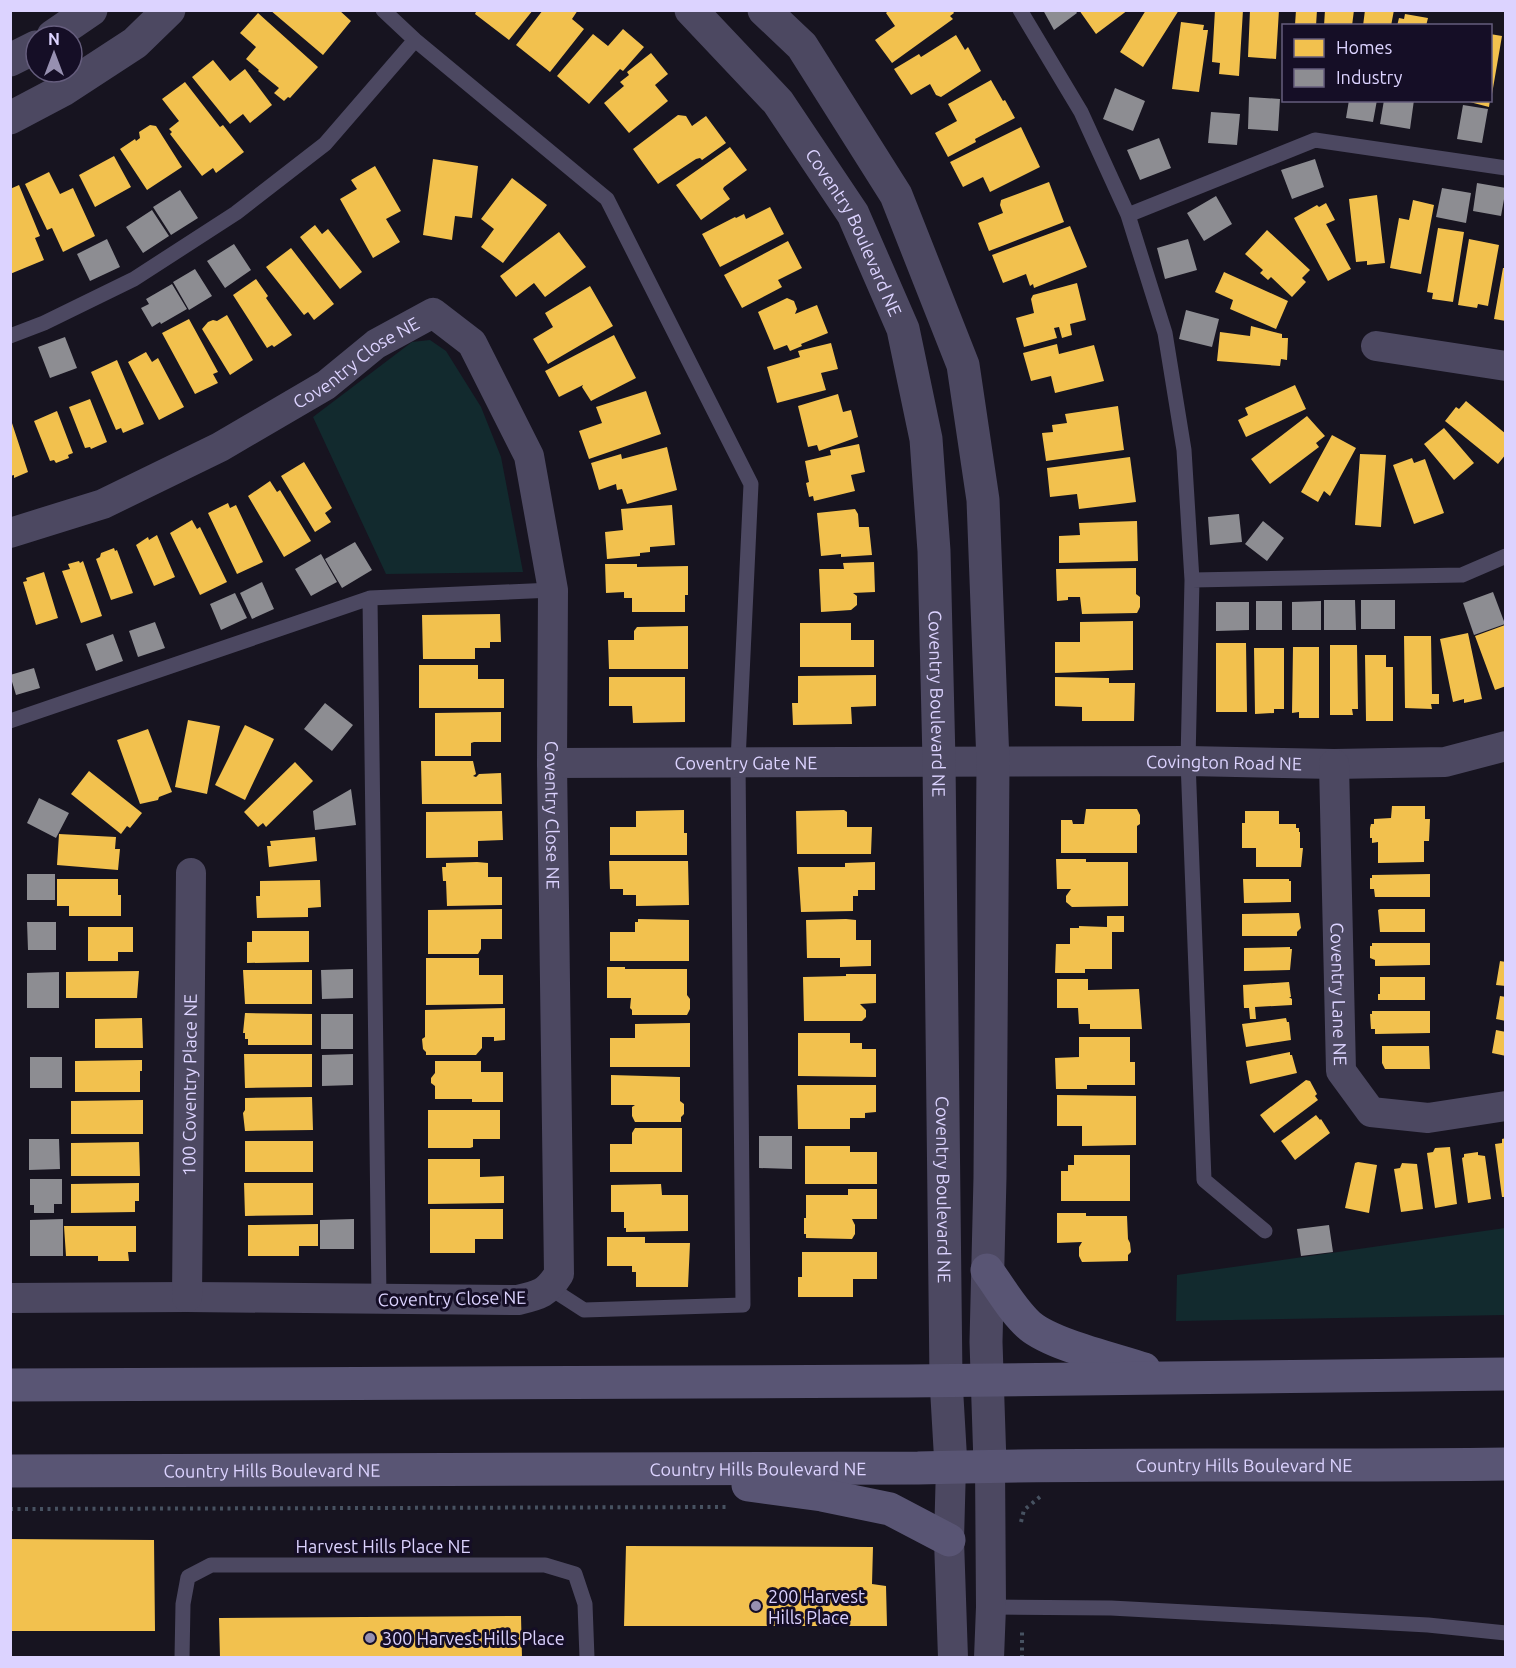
<svg xmlns="http://www.w3.org/2000/svg" width="1516" height="1668" font-family="Ubuntu,sans-serif">
  <style>
    .green { fill: #122a2e }
    .homes { fill: #f2c14e }
    .industry { fill: #8d8d92 }
    .lines { fill: none; stroke-linecap: round; stroke-linejoin: round }
    .path { stroke: #475261; stroke-width: 4; stroke-dasharray: 3 4.5; stroke-linecap: butt }
    .service { stroke: #4c4861; stroke-width: 15 }
    .minor { stroke: #4c4861; stroke-width: 30 }
    .tertiary { stroke: #4c4861; stroke-width: 33 }
    .secondary { stroke: #595574; stroke-width: 33 }
    .poi-dot { fill: #9790b1; stroke: #150e26; stroke-width: 2 }
    .labels { text-anchor: middle; dominant-baseline: central; stroke-width: 6; stroke-linejoin: round; paint-order: stroke }
    .street-label { font-size: 18px; fill: #dcd3ff; stroke: #150e26 }
    .poi-label { font-size: 18px; fill: #dcd3ff; stroke: #150e26; text-anchor: start }
  </style>
  <rect width="100%" height="100%" fill="#171420"/>
  <!-- green -->
  <path class="green" d="M430,340L446,351L481,407L501,457L523,572L386,574L313,417L412,342Z
    M1505,1228V1315L1176,1321L1177,1275Z"/>
  <!-- homes -->
  <path class="homes" d="M270,10H339L351,21L323,55Z
    M477,10H533L509,40L475,14Z
    M543,10H578L572,19L584,29L550,72L516,45Z
    M889,10H952L954,13L950,16L953,19L892,63L875,40L895,26L886,13Z
    M1079,10H1128L1096,34Z
    M1146,10H1179L1143,67L1120,52Z
    M1215,10H1243L1239,76L1219,74L1220,63L1212,62Z
    M1250,10H1279L1276,59L1248,57Z
    M1296,10H1317L1316,26L1295,25Z
    M1325,10H1354L1352,26H1324Z
    M1365,10H1394L1391,26H1363Z
    M258,13L318,67L290,98L288,97L284,101L274,93L279,88L258,71L259,70L246,59L256,47L240,33Z
    M1405,14L1428,18L1426,26H1397L1399,18L1404,19Z
    M1181,22L1204,25L1203,30H1208L1199,92L1172,89Z
    M623,29L644,47L623,71L620,69L589,104L557,76L593,34L608,46Z
    M1490,34L1502,36L1492,94H1490Z
    M956,35L965,50L968,47L981,71L941,97L936,95L930,84L911,95L894,69L919,54L921,57Z
    M651,53L668,74L655,85L668,101L629,133L604,103L624,86L620,82L629,75L627,72Z
    M213,60L230,81L245,69L272,105L250,123L243,114L230,124L192,77Z
    M991,80L1003,101L1005,100L1015,118L975,139L976,142L948,157L935,133L957,121L948,104Z
    M185,82L220,127L223,125L244,152L216,173L213,168L202,176L170,134L172,132L169,129L179,121L162,99Z
    M1462,100H1490L1489,107Z
    M678,115L686,116L692,126L706,116L726,143L702,160L700,158L696,159L658,184L633,149Z
    M150,125L156,126L182,167L147,190L120,149L135,139L136,141L140,138L139,132Z
    M1021,127L1040,167L990,192L983,177L963,187L950,162Z
    M730,147L747,170L724,187L723,189L730,199L701,220L676,185Z
    M114,156L131,187L95,207L79,175Z
    M433,159L478,166L472,218L455,216L452,240L423,235Z
    M375,166L401,211L386,219L400,242L373,258L340,199L357,189L351,180Z
    M49,172L60,194L73,188L95,236L63,252L52,228L47,230L25,184Z
    M512,178L547,205L503,263L481,247L494,229L481,219Z
    M1049,182L1064,222L989,251L978,223L1003,213L1000,205L1001,200Z
    M19,185L40,236L35,238L44,260L10,274V189Z
    M1377,195L1385,263L1367,265V261L1356,262L1349,199Z
    M1413,200L1434,205L1421,274L1390,268L1399,218L1409,220Z
    M1326,203L1335,220L1326,224L1351,269L1328,281L1294,218L1317,205L1319,207Z
    M770,207L784,234L720,267L702,234L735,217L736,218L744,214L746,219Z
    M315,225L322,234L328,229L362,272L340,289L300,237Z
    M1070,226L1087,267L1034,288L1033,284L1030,286L1026,274L1003,283L992,255Z
    M1438,228L1464,232L1453,302L1432,299L1433,293L1427,292Z
    M1267,230L1310,270L1302,278L1306,282L1292,297L1271,277L1268,280L1260,273L1263,270L1245,254Z
    M559,232L586,267L545,297L534,283L516,297L500,276Z
    M1469,239L1499,245L1488,306L1478,304L1477,308L1458,305Z
    M788,241L802,268L778,280L782,287L742,308L724,275Z
    M291,248L334,304L314,320L308,312L304,315L266,267Z
    M1503,268H1506V321L1494,319Z
    M1224,272L1288,301L1276,329L1230,309L1233,300L1215,292Z
    M256,279L268,296L266,298L292,335L274,347L272,345L267,348L233,295Z
    M1077,283L1086,320L1070,324L1072,335L1062,338L1059,327L1054,328L1057,338L1024,347L1016,318L1034,313L1031,299L1033,295Z
    M590,286L613,326L548,364L533,339L553,327L545,313Z
    M787,298L794,301L797,309L795,314L817,305L828,333L801,344L802,346L790,351L787,345L774,350L758,312Z
    M227,315L253,360L230,375L202,329L208,322L213,320L217,321Z
    M189,319L218,372L213,374L218,383L195,394L162,333Z
    M1251,326L1282,334V338H1288L1287,360L1281,359L1280,366L1217,361L1220,332L1250,336Z
    M614,335L636,378L591,401L582,387L583,385L559,397L545,371Z
    M831,343L838,369L821,373L826,390L777,403L767,367L800,357L798,351Z
    M1057,344L1059,354L1094,345L1104,381L1055,393L1051,376L1031,381L1023,353Z
    M146,352L152,362L158,358L184,407L159,420L128,362Z
    M117,360L144,424L123,433L121,428L116,430L91,372Z
    M1295,385L1306,409L1246,437L1238,420L1248,415L1245,408Z
    M646,391L661,434L589,459L579,431L602,423L596,407Z
    M838,394L843,412L851,410L858,437L819,451L817,445L808,447L798,406Z
    M90,399L107,442L91,449L90,447L85,448L69,407Z
    M1466,401L1506,434V454L1498,464L1445,421L1456,407L1459,409Z
    M1118,406L1124,450L1046,461L1042,433L1053,432L1052,425L1067,423L1065,414Z
    M57,411L73,453L68,455L69,458L56,463L54,460L50,461L34,421Z
    M1307,416L1325,436L1316,443L1319,447L1270,484L1251,459Z
    M10,417L28,472L14,478V475L10,476Z
    M1444,428L1474,463L1454,480L1424,444Z
    M1332,435L1356,448L1330,496L1324,491L1318,502L1301,492Z
    M859,444L865,472L851,475L855,491L814,501L813,496L809,497L806,483L809,482L805,461L831,455L830,450Z
    M667,447L677,490L627,504L622,489L617,490L616,484L599,490L591,463L621,454L622,459Z
    M1360,454L1386,455L1381,527L1355,525Z
    M1130,457L1136,502L1079,509L1077,494L1050,497L1047,468Z
    M1412,458L1414,463L1425,459L1444,513L1414,524L1393,465Z
    M304,462L332,508L325,513L331,522L315,532L281,476Z
    M270,481L277,492L280,490L311,541L284,557L248,496Z
    M228,503L230,508L236,505L263,562L237,574L208,513Z
    M672,505L675,545L650,547V552L640,553V556L607,559L605,532L623,530L621,509Z
    M855,509L858,514L859,527H869L872,555L841,557V554L821,556L817,513Z
    M192,520L197,529L200,527L227,582L200,595L170,533Z
    M1137,521L1138,561L1059,563V536L1080,535L1079,523Z
    M157,535L175,577L154,586L136,545L148,537L149,540Z
    M114,548L115,551L117,550L133,593L111,600L96,559L100,557L101,553Z
    M79,561L80,563L83,561L102,616L81,623L62,571L70,569L68,564Z
    M874,562L875,592L853,593L857,596V605L851,610L821,612L819,569H844L843,563Z
    M605,564H637V567L688,566V595H685V612H632V598H624V592L606,593Z
    M1136,568V594L1140,597V607L1137,613L1082,614L1080,597H1068V600L1057,601L1056,569Z
    M44,572L58,618L36,625L23,582L27,581L26,578Z
    M500,614L501,642H490V648H475V659H423L422,615Z
    M1133,621V670L1055,673V642H1080V622Z
    M800,623H851V640H874V667H800Z
    M1505,625L1506,686L1495,690L1475,636Z
    M688,626V669H609L608,640H634V631L637,627Z
    M1468,633L1482,699L1464,703V699L1453,702L1440,639Z
    M1404,636H1431L1432,694H1439V704H1431L1432,709L1405,708Z
    M1216,643H1246L1247,712H1216Z
    M1330,645H1357L1358,709H1352L1353,715H1330Z
    M1293,647H1319V718H1299V712L1292,713Z
    M1254,648H1284V709H1274V713L1255,714Z
    M1365,655H1386V667H1393V721H1366Z
    M419,665H478V679H504V708H419Z
    M876,675V706L851,707L852,724L793,725L792,703H798V676Z
    M609,677H685V722L633,723L632,706H609Z
    M1055,677L1109,678V683H1135L1134,721H1082V707L1055,706Z
    M501,712V742H474L471,743V756H435V713Z
    M188,720L220,726L207,794L175,787Z
    M245,725L274,739L245,800L215,785Z
    M148,729L172,792L159,797L158,800L140,804L117,740Z
    M421,761H473L476,774L473,776L476,777L479,774L501,773L502,804H422Z
    M295,762L313,781L266,827L263,823L258,827L244,812Z
    M89,771L142,813L130,828L127,826L121,834L71,794Z
    M1392,806H1425V819H1430L1429,841H1424V862L1378,863V842L1372,843V838H1370V828L1371,824H1374V819L1391,818Z
    M1086,809H1137L1140,815V824L1137,826V853H1061V820H1072L1073,824H1084Z
    M684,810V833H687V855H610V827H636V811Z
    M844,810L847,812V827H872L871,854H797L796,811Z
    M502,811L503,840L478,841V857L426,858V812Z
    M1245,811H1279V824H1296V828H1299V832H1300V848H1303L1301,867H1256V848H1242V823H1245Z
    M59,834L116,837L115,849H120L118,870L57,865Z
    M315,837L317,861L269,867L267,846H271L270,841Z
    M1056,859H1086V862H1128V906L1072,907L1066,902V896L1071,889H1057Z
    M609,861H688L689,905L636,906V895H623V889H610Z
    M477,862L488,863V877H502V905L447,906L446,881H443L442,867H446V863Z
    M875,862V890H858V896H853V911L801,912L798,867H845V863Z
    M1430,874V897H1375L1374,889H1370V878H1372V875Z
    M57,879H118V895H121V916H69V906H57Z
    M1243,879H1289V881H1291V902L1244,903Z
    M320,880L321,907L308,908V917L257,918L256,896H260V881Z
    M502,909V939H481V949L478,954H428V910Z
    M1380,909H1425V932H1380L1378,910Z
    M1299,913L1301,928L1297,932V936H1242V914Z
    M1107,916H1124V932H1112V969H1085V973H1055L1056,944H1070V928H1079V926L1107,927Z
    M638,919L689,920V961H610V932H635V922H638Z
    M846,919L856,920V940H871V966L840,967V958H807L806,920Z
    M88,927H133V952H118V961H88Z
    M252,931H309V962L247,963V942H252Z
    M1372,943H1430V965L1375,966V960L1370,958V946H1372Z
    M1290,947V949H1292L1290,970L1244,971V948Z
    M426,958H479V975H503V1004L426,1005Z
    M1500,961L1506,962V986L1496,985Z
    M607,967H625V969H687V995L690,999V1009L687,1015H632V1010L630,1008L631,998H607Z
    M243,970H312V1004H245Z
    M139,971L137,998H66V972Z
    M846,974H876V1003L860,1004L866,1010V1017L862,1021H804L803,977L846,976Z
    M1380,977H1425V1000H1378V994H1380Z
    M1057,979H1088V990L1139,989L1142,1029H1090V1024H1079L1078,1008H1057Z
    M1289,982L1291,997H1289L1292,999V1005L1255,1007L1256,1019H1250L1249,1008H1244L1243,985Z
    M1500,996L1506,997V1021L1496,1019Z
    M505,1008V1040L494,1041V1037H482V1048L476,1055H426V1052L423,1049L422,1039L425,1037V1010Z
    M1372,1011H1430V1033L1375,1034V1029H1371L1370,1014H1372Z
    M245,1013L312,1014V1045H248V1039H245V1033H243Z
    M142,1018L143,1048H95V1019Z
    M1286,1018L1287,1022H1289L1291,1040L1246,1047L1242,1024Z
    M690,1023V1067H610V1038H635V1024Z
    M1496,1030L1506,1032V1056L1492,1053Z
    M798,1033H850V1043H862V1049H876V1077L798,1076Z
    M1079,1037H1130V1062H1135V1085H1087V1089H1056L1055,1058L1079,1057Z
    M1382,1046H1429L1430,1069H1385L1382,1063Z
    M1290,1052V1055H1292L1297,1073L1250,1084L1246,1061Z
    M244,1054H312V1087L245,1088Z
    M142,1060V1071H140V1092H75V1061Z
    M435,1061H481V1072H503V1102H472V1099H435V1086L431,1083V1078L435,1073Z
    M611,1075L680,1077V1101L684,1104V1114L681,1117V1122H635L632,1116V1107L635,1105H611Z
    M1306,1080L1310,1081L1317,1094L1315,1096L1318,1100L1274,1133L1260,1115Z
    M797,1085H876V1112L865,1113V1118H850V1129H798Z
    M1057,1095L1136,1096V1145L1082,1146V1126H1057Z
    M312,1097L313,1130L245,1131L243,1113L245,1110V1098Z
    M143,1100V1134H71V1101Z
    M428,1110H500V1139H473V1147L470,1148H428Z
    M1316,1115L1320,1120L1321,1119L1330,1133L1295,1160L1281,1141Z
    M635,1128H682V1172H610V1144H632V1133Z
    M1506,1138V1197H1502L1495,1144L1502,1143V1139Z
    M245,1141H313V1172H245Z
    M139,1142L140,1176H71V1143Z
    M805,1146H850V1152H877V1184H805Z
    M1450,1147L1457,1204L1435,1208L1427,1153L1433,1152L1435,1148Z
    M1478,1152V1155L1485,1156L1491,1199L1468,1203L1462,1158L1464,1157V1154Z
    M1074,1155H1130V1201H1061V1171H1068V1165H1074Z
    M428,1159H480V1177L504,1176V1203L428,1204Z
    M1358,1162L1377,1165L1369,1213L1345,1208L1355,1163Z
    M1402,1163L1417,1164L1423,1209L1401,1212L1394,1169L1400,1168Z
    M139,1183V1201H135V1212L71,1213V1184Z
    M244,1183H313V1215L245,1216Z
    M661,1184L662,1195H688V1231L626,1232V1228H624V1212H611V1185Z
    M848,1189H877V1219H852L855,1225V1234L852,1239L806,1238V1234H804V1218H806V1195H848Z
    M430,1209H503V1239H475V1253H430Z
    M1057,1213H1086V1216H1127L1128,1239L1130,1243L1131,1252L1128,1255V1261L1082,1262L1079,1256V1247L1082,1242L1057,1243Z
    M318,1224V1246H299V1256H248V1225Z
    M64,1226H136V1252H128L129,1261H98V1256H66Z
    M607,1237H645V1243H690L688,1287H636V1272H632V1266H607Z
    M802,1252H877V1279H853V1297H798V1277H802Z
    M10,1539L154,1540L155,1631H10Z
    M626,1546L873,1547L872,1584L886,1586L887,1626H624Z
    M521,1616L522,1658H220L219,1618Z"/>
  <!-- industry -->
  <path class="industry" d="M1043,10H1075L1077,13L1054,30Z
    M1115,88L1145,101L1133,131L1103,119Z
    M1249,97L1280,99L1278,131L1248,129Z
    M1349,100H1377L1373,122L1346,118Z
    M1384,100H1414L1410,129L1380,124Z
    M1463,105L1488,109L1482,143L1457,139Z
    M1211,112L1240,114L1237,145L1208,143Z
    M1159,138L1171,168L1140,180L1127,150Z
    M1315,159L1324,187L1292,199L1281,170Z
    M1477,183L1506,188L1501,216L1473,211Z
    M1442,188L1471,193L1466,223L1436,217Z
    M180,190L198,218L171,235L153,207Z
    M1216,196L1232,224L1204,241L1187,213Z
    M152,210L169,236L143,253L126,227Z
    M107,239L120,267L90,281L77,254Z
    M1188,239L1197,270L1165,279L1157,248Z
    M234,244L251,270L225,288L207,261Z
    M195,269L212,296L189,310L173,282Z
    M172,284L187,309L161,324L160,322L152,327L141,308L149,304L146,299Z
    M1186,310L1219,319L1212,347L1179,339Z
    M65,337L77,368L50,378L38,347Z
    M1239,514L1242,542L1210,545L1208,517Z
    M1263,521L1284,538L1267,561L1245,544Z
    M355,542L372,570L342,588L325,559Z
    M321,554L337,582L311,596L295,569Z
    M262,582L274,609L252,619L240,593Z
    M1493,592L1505,624L1474,635L1463,603Z
    M235,593L247,618L221,630L210,604Z
    M1324,600H1355L1356,630H1324Z
    M1361,600H1395V629H1361Z
    M1256,601H1282V630H1256Z
    M1321,601V630H1292V602Z
    M1216,602H1249V630L1216,631Z
    M155,622L165,648L138,657L129,631Z
    M113,634L123,661L96,671L86,644Z
    M34,668L40,688L16,695L10,675Z
    M325,703L353,725L332,751L304,729Z
    M351,789L356,825L315,830L313,811Z
    M39,798L69,813L56,838L27,823Z
    M27,874H55V900H27Z
    M27,922H56V950H28Z
    M353,969V998L322,999L321,970Z
    M59,972V1008H27V973Z
    M321,1014H353V1049H321Z
    M353,1054V1085L322,1086V1055Z
    M30,1057H62V1088H30Z
    M759,1136H792V1169L759,1168Z
    M29,1139H59L60,1169L29,1170Z
    M30,1179H62V1204H54V1213H34V1205H30Z
    M63,1219V1256H30V1220Z
    M354,1219V1249H320V1220Z
    M1329,1225L1333,1252L1301,1256L1297,1229Z"/>
  <g class="lines">
    <!-- path -->
    <path class="path" d="M10,1509L727,1507
      M1021,1522L1024,1510L1041,1496
      M1022,1658V1629"/>
    <!-- service -->
    <path class="service" d="M383,10L415,40L607,199L751,484L738,761L743,1305L584,1310L550,1288
      M1020,10L1081,112L1128,215L1165,333L1184,450L1192,580L1188,761L1204,1180L1265,1231
      M1128,215L1315,140L1506,168
      M10,336L44,323L134,279L236,213L325,144L415,40
      M1192,580L1462,575L1506,556
      M370,598L379,1299
      M10,721L370,598L553,590
      M991,1607L1111,1608L1428,1625L1506,1633
      M182,1658L183,1604L188,1577L211,1565H545L575,1574L585,1604L587,1658"/>
    <!-- minor -->
    <g class="minor">
      <path d="M1376,346L1506,366"/>
      <path id="s1" d="M10,533L103,504L220,447L326,385L376,344L433,313L472,343L529,456L553,590L552,763L559,1274C547,1293 540,1295 518,1300L187,1297L10,1298"/>
      <path id="s2" d="M552,763L1188,761L1334,764L1445,762L1506,746"/>
      <path id="s3" d="M1334,764L1341,1071L1371,1112L1428,1118L1506,1106"/>
      <path id="s4" d="M187,1297L191,873"/>
      <path d="M951,1466L949,1540L953,1658"/>
      <path d="M989,1658L991,1607L990,1464"/>
    </g>
    <!-- tertiary -->
    <g class="tertiary">
      <path id="s5" d="M691,10L778,102L853,214L903,329L926,439L934,551L939,761L946,1380L951,1466"/>
      <path d="M764,10L802,46L896,195L963,365L983,500L993,763L990,1177L986,1342L990,1464"/>
      <path d="M53,36L91,10"/>
      <path d="M10,60L36,47"/>
      <path d="M10,118L63,90L135,43L169,10"/>
    </g>
    <!-- secondary -->
    <g class="secondary">
      <path d="M987,1270C1001,1289 1013,1311 1030,1326C1053,1345 1114,1359 1144,1369"/>
      <path d="M10,1385L908,1381L1506,1374"/>
      <path id="s6" d="M10,1471L918,1468C1114,1462 1309,1467 1506,1464"/>
      <path d="M748,1485L822,1495L890,1509L949,1540"/>
    </g>
  </g>
  <!-- markers -->
  <g class="poi-dot">
    <circle cx="756" cy="1606" r="6"/>
    <circle cx="370" cy="1638" r="6"/>
  </g>
  <g class="labels">
    <!-- street labels -->
    <g class="street-label">
      <text stroke="none"><textPath href="#s5" startOffset="278">Coventry Boulevard NE</textPath></text>
      <text stroke="none"><textPath href="#s1" startOffset="388">Coventry Close NE</textPath></text>
      <text stroke="none"><textPath href="#s5" startOffset="764">Coventry Boulevard NE</textPath></text>
      <text stroke="none"><textPath href="#s2" startOffset="194">Coventry Gate NE</textPath></text>
      <text stroke="none"><textPath href="#s2" startOffset="672">Covington Road NE</textPath></text>
      <text stroke="none"><textPath href="#s1" startOffset="1017">Coventry Close NE</textPath></text>
      <text stroke="none"><textPath href="#s3" startOffset="230">Coventry Lane NE</textPath></text>
      <text stroke="none"><textPath href="#s4" startOffset="212">100 Coventry Place NE</textPath></text>
      <text stroke="none"><textPath href="#s5" startOffset="1250">Coventry Boulevard NE</textPath></text>
      <text transform="translate(452 1298) rotate(-1)">Coventry Close NE</text>
      <text stroke="none"><textPath href="#s6" startOffset="1234">Country Hills Boulevard NE</textPath></text>
      <text stroke="none"><textPath href="#s6" startOffset="748">Country Hills Boulevard NE</textPath></text>
      <text stroke="none"><textPath href="#s6" startOffset="262">Country Hills Boulevard NE</textPath></text>
      <text x="383" y="1546">Harvest Hills Place NE</text>
    </g>
    <!-- poi labels -->
    <g class="poi-label">
      <text x="768" y="1596">200 Harvest<tspan x="768" dy="21">Hills Place</tspan></text>
      <text x="382" y="1638">300 Harvest Hills Place</text>
    </g>
  </g>
  <!-- border -->
  <rect width="1516" height="1668" fill="none" stroke="#dcd3ff" stroke-width="24"/>
  <!-- legend -->
  <rect x="1282" y="24" width="210" height="78" fill="#150e26" stroke="#655d7d" stroke-width="1.5"/>
  <rect x="1294" y="39" width="30" height="18" fill="#f2c14e" stroke="#655d7d" stroke-width="1.5"/>
  <text x="1336" y="54" font-size="18" fill="#dcd3ff">Homes</text>
  <rect x="1294" y="69" width="30" height="18" fill="#8d8d92" stroke="#655d7d" stroke-width="1.5"/>
  <text x="1336" y="84" font-size="18" fill="#dcd3ff">Industry</text>
  <!-- north arrow -->
  <g transform="translate(54 54)"><circle r="28" fill="#150e26" stroke="#655d7d" stroke-width="1.5"/>
  <path d="M0-4.5L10 22L0 15L-10 22Z" fill="#9790b1"/>
  <text y="-9" font-size="16" font-weight="bold" text-anchor="middle" fill="#dcd3ff">N</text>
  </g>
</svg>
